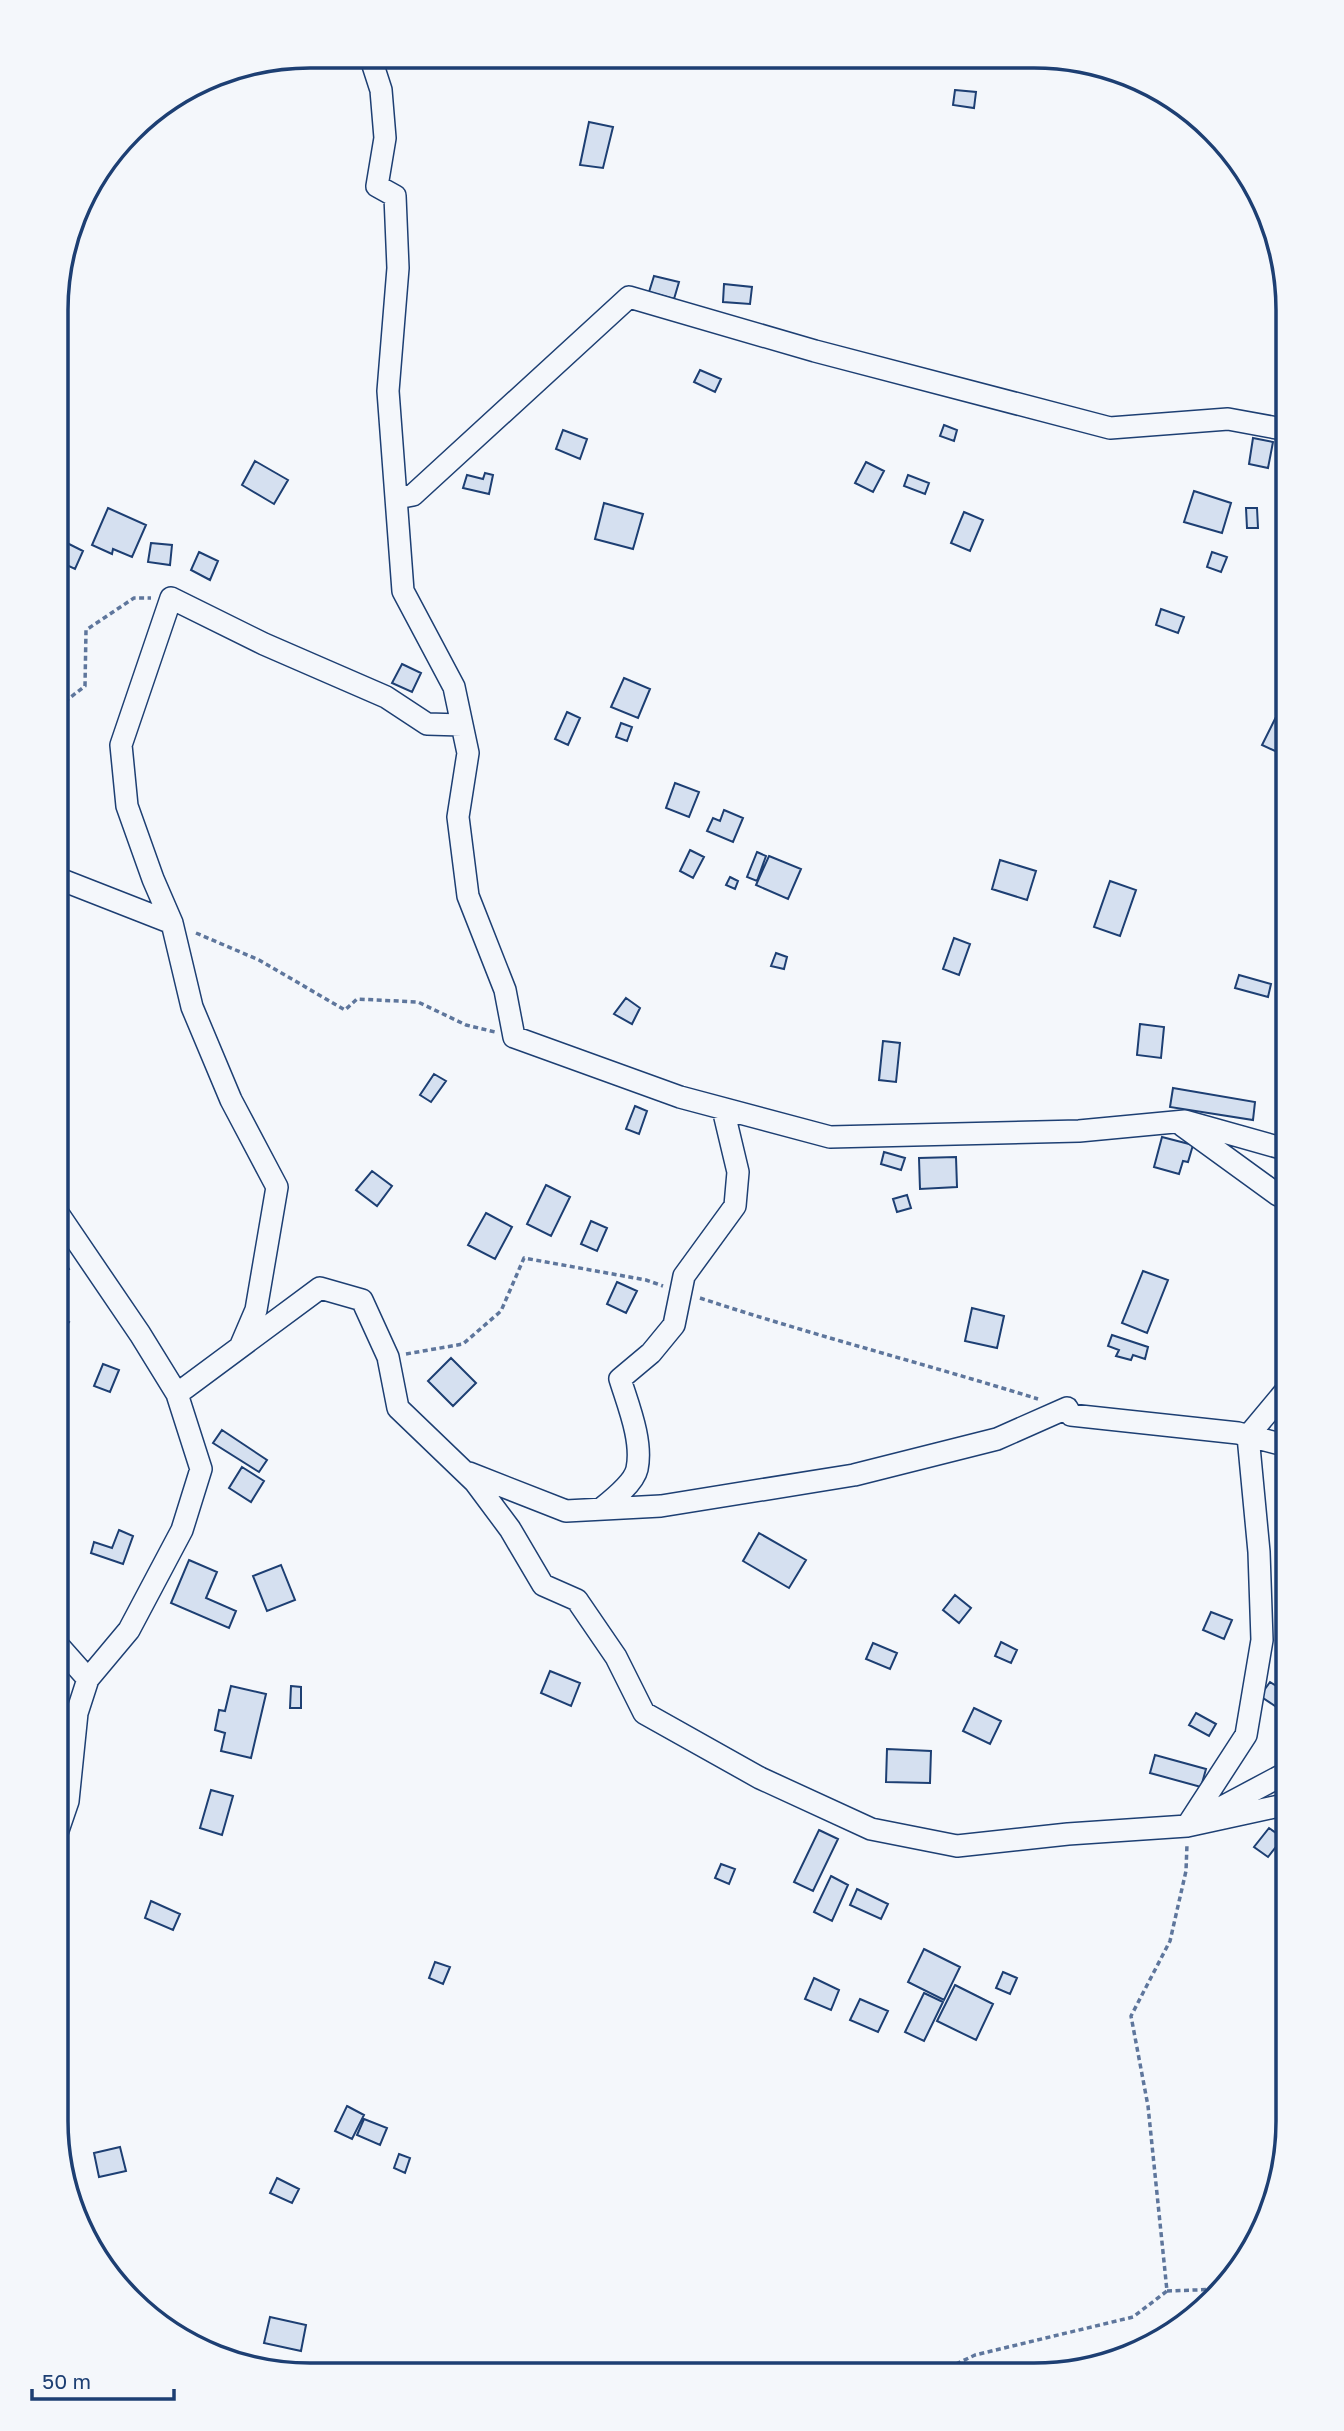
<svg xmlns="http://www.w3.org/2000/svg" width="1344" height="2431" font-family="'Golos Text',sans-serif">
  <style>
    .building { fill: #d5e0f0; stroke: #1d3f73; stroke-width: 2 }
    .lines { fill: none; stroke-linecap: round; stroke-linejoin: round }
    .minor-casing { stroke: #1d3f73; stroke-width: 24 }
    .path { stroke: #5e769c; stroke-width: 3.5; stroke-dasharray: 5 3.5; stroke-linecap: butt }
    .minor { stroke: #f4f7fb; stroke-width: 21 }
    .rim { fill: none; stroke: #1d3f73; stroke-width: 3.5 }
  </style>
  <rect width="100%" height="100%" fill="#f4f7fb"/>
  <!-- building -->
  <path class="building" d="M955,90L976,92L974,108L953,105Z
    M589,122L613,127L603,168L580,165Z
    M654,276L679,282L674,299L649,292Z
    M724,284L752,287L750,304L723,302Z
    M700,370L721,379L715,392L694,382Z
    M944,425L957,430L954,441L940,436Z
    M563,430L587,439L580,459L556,449Z
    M1253,438L1273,442L1268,468L1249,464Z
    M255,461L288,480L274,504L242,485Z
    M866,462L884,471L873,492L855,483Z
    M485,473L493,475L489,494L463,488L467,475L483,479Z
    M908,475L929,483L925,494L904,486Z
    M1194,491L1231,503L1222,533L1184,522Z
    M604,503L643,514L633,549L595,539Z
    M108,508L146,525L132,557L113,549L112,554L92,545Z
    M1246,508H1257L1258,528H1247Z
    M964,512L983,520L970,551L951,543Z
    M65,542L83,551L75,569L58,561Z
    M151,543L172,545L170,565L148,562Z
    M199,552L218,561L210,580L191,570Z
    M1212,552L1227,557L1221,572L1207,567Z
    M1161,609L1184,617L1178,633L1156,625Z
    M402,664L421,673L412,692L392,683Z
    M624,678L650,689L638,718L611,707Z
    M1279,711L1288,716V757L1262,745Z
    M567,712L580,718L568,745L555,739Z
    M621,723L632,727L627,741L616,737Z
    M675,783L699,792L689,817L666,808Z
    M724,810L743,818L733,842L707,831L713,818L720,821Z
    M690,850L704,857L693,878L680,871Z
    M757,852L766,856L757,881L747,877Z
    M769,856L801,869L788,899L756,885Z
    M1000,860L1036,871L1027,900L992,889Z
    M730,877L738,881L735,889L726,885Z
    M1110,881L1136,890L1120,936L1094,927Z
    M954,938L970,944L959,975L943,969Z
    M776,953L787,957L784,969L771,966Z
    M1239,975L1271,984L1268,997L1235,988Z
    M626,998L640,1008L632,1024L614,1014Z
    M1140,1024L1164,1027L1161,1058L1137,1055Z
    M883,1041L900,1043L896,1082L879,1080Z
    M434,1074L446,1081L431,1102L420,1095Z
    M1173,1088L1255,1102L1253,1120L1170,1107Z
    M635,1106L647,1111L639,1134L626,1129Z
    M1162,1137L1193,1145L1188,1162L1183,1161L1179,1174L1154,1167Z
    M884,1152L905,1158L901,1170L881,1164Z
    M956,1157L957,1187L920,1189L919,1158Z
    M372,1171L392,1186L377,1206L356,1190Z
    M546,1185L570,1197L551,1236L527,1224Z
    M907,1195L911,1208L897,1212L893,1199Z
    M486,1213L512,1227L495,1259L468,1245Z
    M591,1221L607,1228L597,1251L581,1244Z
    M61,1257L69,1269L60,1276L57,1272V1260Z
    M1143,1271L1168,1280L1147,1333L1122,1323Z
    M617,1282L637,1291L626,1313L607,1304Z
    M972,1308L1004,1316L997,1348L965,1341Z
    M57,1314L69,1322L60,1335L57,1333Z
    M1112,1335L1148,1347L1145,1359L1133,1355L1131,1360L1116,1356L1119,1350L1108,1346Z
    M451,1358L476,1383L453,1406L428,1381Z
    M103,1364L119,1370L110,1392L94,1386Z
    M222,1430L267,1460L259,1472L213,1443Z
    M242,1467L264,1481L251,1502L229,1488Z
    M119,1530L133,1536L123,1564L91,1553L94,1542L112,1548Z
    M759,1533L806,1560L789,1588L743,1561Z
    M189,1560L217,1572L206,1598L236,1611L229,1628L171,1603Z
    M281,1565L295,1600L267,1611L253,1576Z
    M955,1595L971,1608L959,1623L943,1610Z
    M1211,1612L1232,1620L1224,1639L1203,1630Z
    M1281,1628L1288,1632V1645L1276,1640Z
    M1001,1642L1017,1650L1011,1663L995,1656Z
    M873,1643L897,1653L890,1669L866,1659Z
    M550,1671L580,1683L571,1706L541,1693Z
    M1270,1682L1288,1693L1278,1708L1260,1696Z
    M231,1686L266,1694L251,1758L221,1751L225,1733L215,1730L219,1710L225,1711Z
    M291,1686L301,1687V1708H290Z
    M974,1708L1001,1721L990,1744L963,1731Z
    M1196,1713L1216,1724L1209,1736L1189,1725Z
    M887,1749L931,1751L930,1783L886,1782Z
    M1155,1755L1206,1769L1201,1787L1150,1773Z
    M211,1790L233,1796L222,1835L200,1828Z
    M1269,1828L1283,1838L1268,1857L1254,1847Z
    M819,1830L838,1839L813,1891L794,1882Z
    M721,1864L735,1869L729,1884L715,1878Z
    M831,1876L848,1885L832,1921L814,1912Z
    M857,1889L888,1904L881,1919L850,1905Z
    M151,1901L180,1914L173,1930L145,1918Z
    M924,1949L960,1967L944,2000L908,1982Z
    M435,1962L450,1967L443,1984L429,1978Z
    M1003,1972L1017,1978L1010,1994L996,1988Z
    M814,1978L839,1990L831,2010L805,1999Z
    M955,1985L993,2004L976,2040L937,2021Z
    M924,1993L943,2002L924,2041L905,2032Z
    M860,1999L888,2011L878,2032L850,2020Z
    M347,2106L364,2115L352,2139L335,2131Z
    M364,2119L387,2128L380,2145L357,2135Z
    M120,2147L126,2171L99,2177L94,2153Z
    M399,2154L410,2158L405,2173L394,2168Z
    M277,2178L299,2189L292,2203L270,2193Z
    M270,2317L306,2325L301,2351L264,2343Z"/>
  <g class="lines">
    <defs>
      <path id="minor" d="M370,56L381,90L385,138L377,186L395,196L398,268L388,391L403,591L454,687L468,753L458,817L468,896L505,990L514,1037L680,1097L830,1137L1079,1131L1185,1121L1288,1150
        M397,498L413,495L629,297L815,351L1110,428L1228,419L1288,430
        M57,878L172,923
        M1183,1126L1278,1195H1288
        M241,1345L256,1310L277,1187L231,1100L192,1007L172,923L153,879L127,806L121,745L171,598L264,644L386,697L427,724L462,725
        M177,1394L320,1288L362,1300L388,1357L398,1408L475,1482L510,1529L543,1585L577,1600L616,1657L644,1713L760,1778L871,1829L957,1846L1068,1834L1187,1826L1288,1804
        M469,1473L566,1511L661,1506L854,1475L997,1439L1067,1408L1071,1415L1238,1433L1288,1446
        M601,1509C611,1501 634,1483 637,1469C643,1441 628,1405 620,1379L651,1353L674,1325L684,1276L735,1206L738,1172L723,1109
        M57,1644L88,1679
        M1209,1814L1288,1772
        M1187,1826L1246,1735L1262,1640L1259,1552L1248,1436L1288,1388
        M56,1836L68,1801L77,1713L88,1679L129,1630L182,1530L201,1469L177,1394L140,1334L57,1212"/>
    </defs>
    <!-- minor casing -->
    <use href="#minor" class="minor-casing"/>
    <!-- path -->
    <path class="path" d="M58,707L85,686L86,630L134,598H151
      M196,933L259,960L345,1010L357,999L418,1002L466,1025L495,1032
      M700,1298C812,1335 926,1364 1038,1399
      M406,1354L463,1344L501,1311L524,1258L646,1280L663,1286
      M1167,2291L1223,2289
      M933,2375L975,2355L1133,2317L1167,2291L1148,2106L1131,2016L1170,1941L1186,1871L1187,1844"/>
    <!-- minor -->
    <use href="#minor" class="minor"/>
  </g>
  <!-- crop -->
  <path d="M0 0H1344V2431H0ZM310 68H1034A242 242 0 0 1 1276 310V2121A242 242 0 0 1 1034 2363H310A242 242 0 0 1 68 2121V310A242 242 0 0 1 310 68Z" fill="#f4f7fb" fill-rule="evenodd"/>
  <path class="rim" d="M310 68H1034A242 242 0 0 1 1276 310V2121A242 242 0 0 1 1034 2363H310A242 242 0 0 1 68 2121V310A242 242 0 0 1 310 68Z"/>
  <!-- scale -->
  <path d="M32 2389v10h142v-10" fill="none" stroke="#1d3f73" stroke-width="3.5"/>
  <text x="42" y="2389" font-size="21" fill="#1d3f73" stroke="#f4f7fb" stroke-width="5" paint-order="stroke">50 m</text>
</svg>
